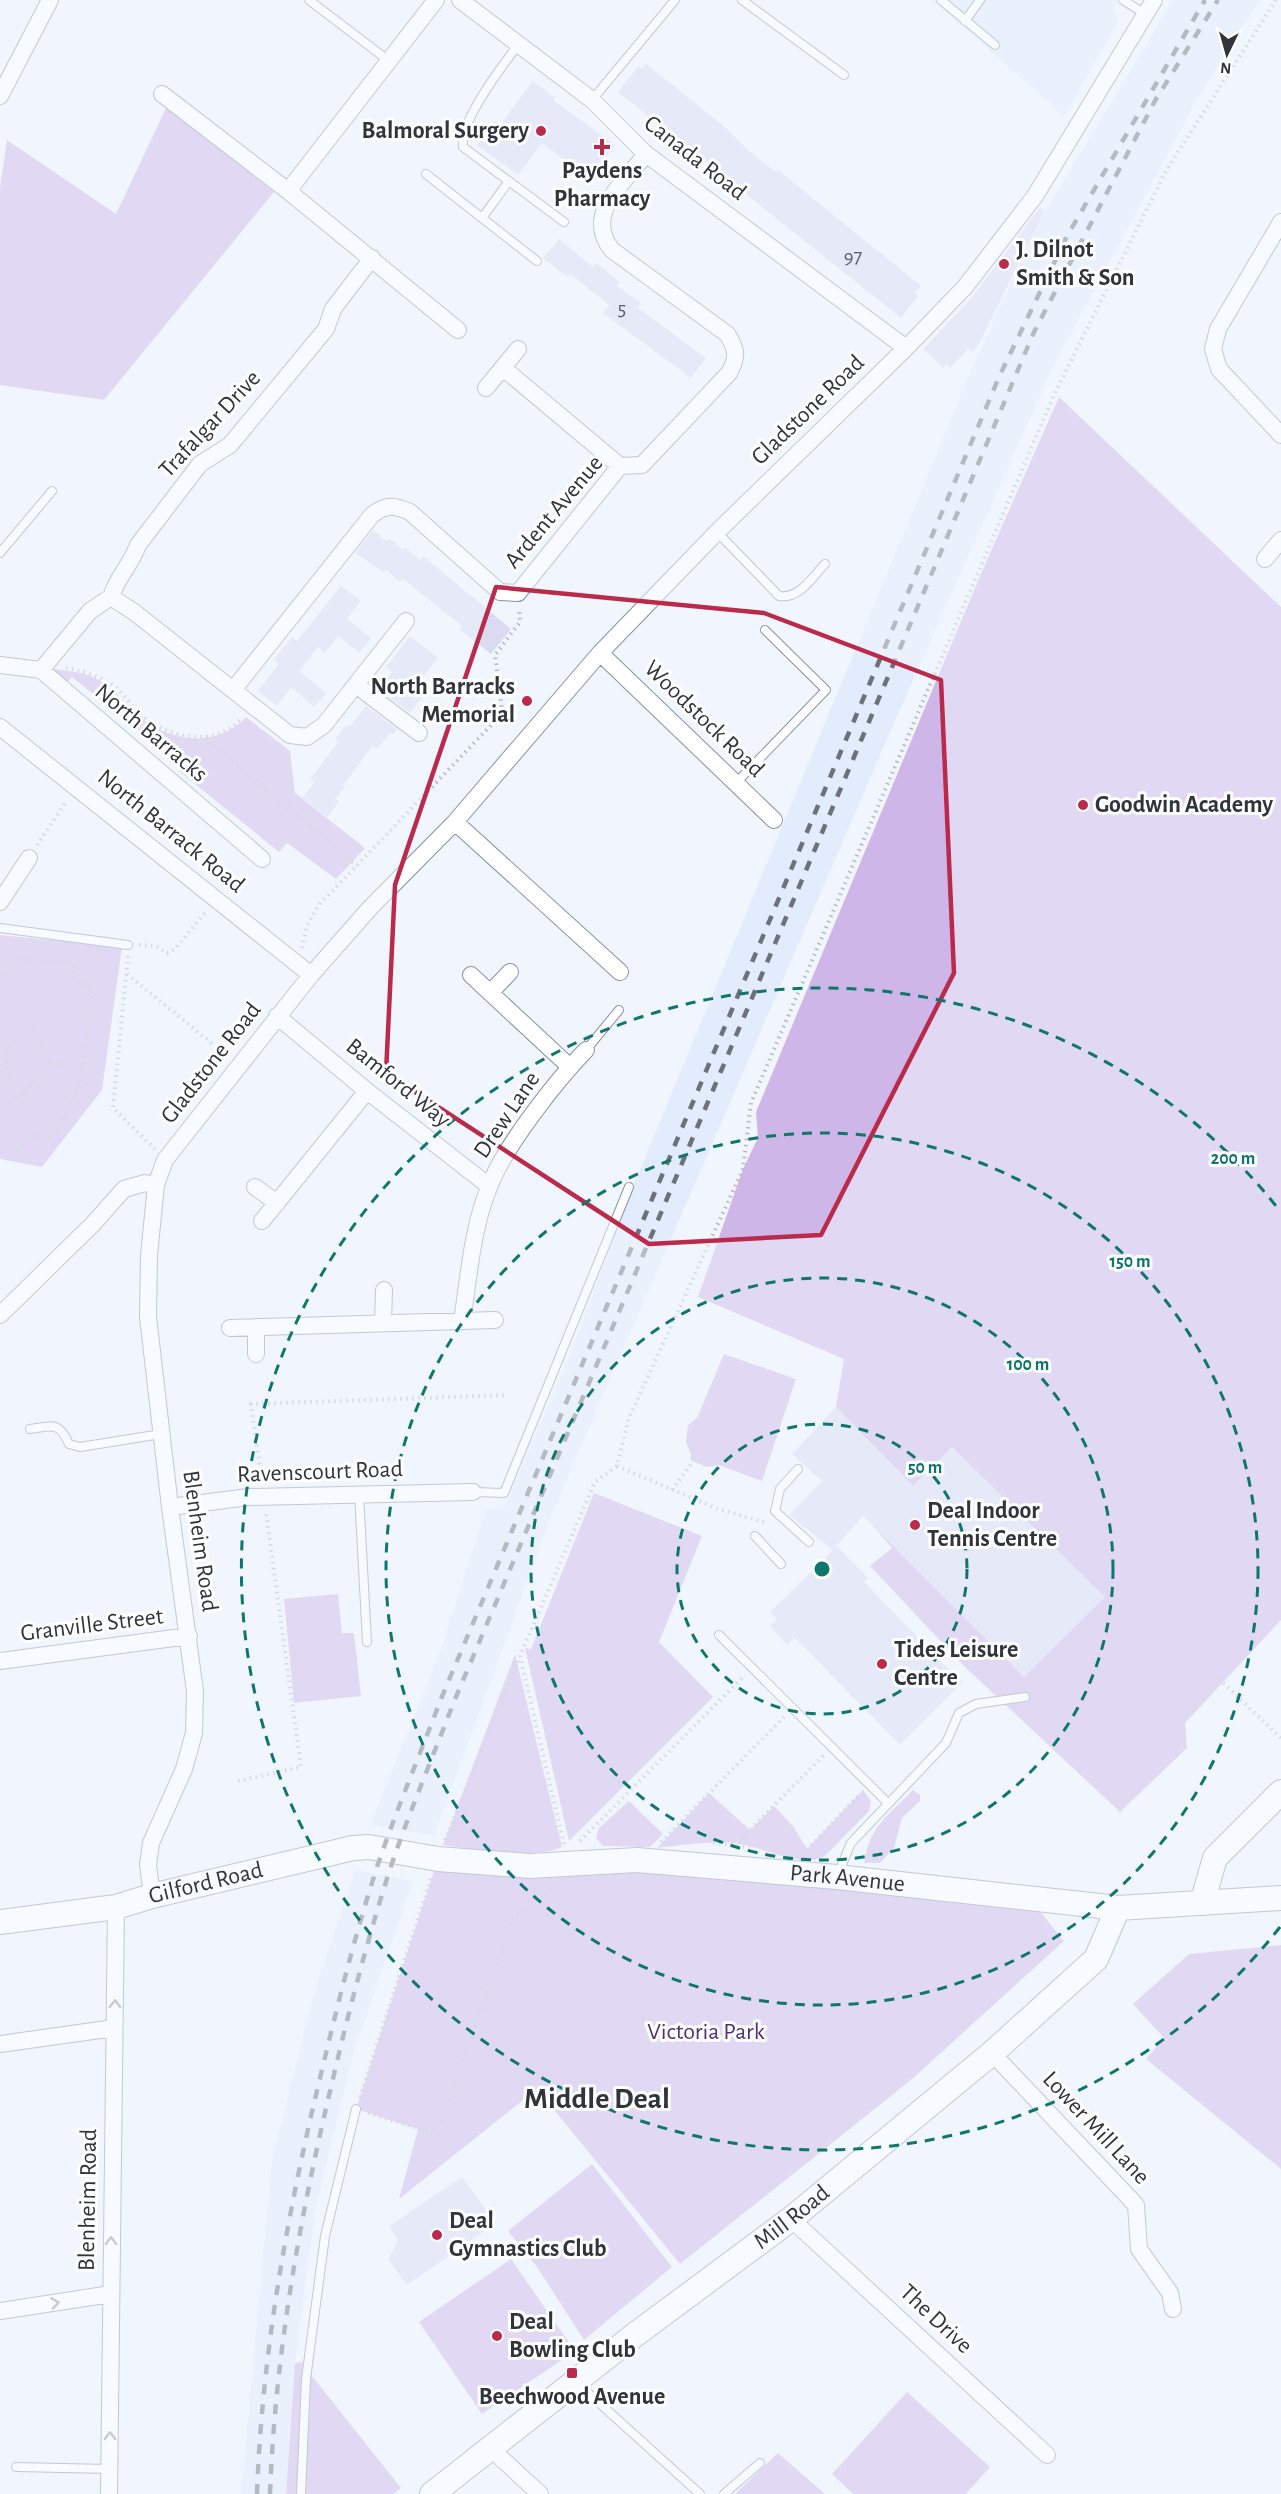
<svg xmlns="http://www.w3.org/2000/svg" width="1281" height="2494" font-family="'Alegreya Sans',sans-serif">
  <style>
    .built { fill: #e3ecfc }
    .green { fill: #cfb6e9 }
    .building { fill: #dadaf1 }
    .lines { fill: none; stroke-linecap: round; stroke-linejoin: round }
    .lane-casing { stroke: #8892a5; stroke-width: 10 }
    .street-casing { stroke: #8892a5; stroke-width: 18 }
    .secondary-casing { stroke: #8892a5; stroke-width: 26 }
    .path { stroke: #b4b9c1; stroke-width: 4; stroke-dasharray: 1.5 4.5; stroke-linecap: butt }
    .lane { stroke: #fff; stroke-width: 8 }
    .street { stroke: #fff; stroke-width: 16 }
    .secondary { stroke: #fff; stroke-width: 24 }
    .rail { stroke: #6d7179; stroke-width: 4.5; stroke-dasharray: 10 10; stroke-linecap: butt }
    .oneway { stroke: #989a9e }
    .marked { fill: none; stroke: #ba2a4a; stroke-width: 4.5; stroke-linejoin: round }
    .ring { fill: none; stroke: #0f766e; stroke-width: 3; stroke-dasharray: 10 8 }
    .poi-dot { fill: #ba2a4a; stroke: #fff; stroke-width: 2 }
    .labels { text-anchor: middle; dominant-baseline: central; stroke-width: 6; stroke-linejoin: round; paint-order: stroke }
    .number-label { font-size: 21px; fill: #5a5e69 }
    .poi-label { font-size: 24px; font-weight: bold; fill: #30343c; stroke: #fff; text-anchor: start }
    .street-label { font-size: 24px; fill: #30343c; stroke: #fff }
    .park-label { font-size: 24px; fill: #533071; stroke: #fff }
    .district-label { font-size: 30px; font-weight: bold; fill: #30343c; stroke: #fff }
    .centre { fill: #0f766e; stroke: #fff; stroke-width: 3 }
    .ring-label { font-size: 18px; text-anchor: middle; font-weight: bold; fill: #0f766e; stroke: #fff; stroke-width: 6; stroke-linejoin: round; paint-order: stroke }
  </style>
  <rect width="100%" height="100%" fill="#f1f6fe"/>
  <!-- built -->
  <path class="built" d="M932,0H1118L1114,9L1118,22L1064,116Z
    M1173,0H1260L1198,98L1053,367L901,707L552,1514L434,1836L370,1825L440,1652L486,1509L504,1508L566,1364L637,1177L970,373L1037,225Z
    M355,1870L413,1881L353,2055L315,2212L295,2363L286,2494H241L272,2160L315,1989Z"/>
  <!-- green -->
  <path class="green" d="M167,106L274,192L104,400L0,385V188L7,140L116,214Z
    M1059,397L1281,607V1620L1185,1723L1187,1748L1120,1812L964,1666L870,1566L892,1548L873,1526L913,1486L836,1407L844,1359L698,1297L743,1169L758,1138L756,1112L980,576Z
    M54,669C68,671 82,672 95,678C116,688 126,707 144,720C176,743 218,747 246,717L290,751L295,793L365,848L336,879L287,843L279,852L179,771L183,766L72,677L64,686L54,674Z
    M0,935L122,947L102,1090L42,1167L0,1159Z
    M724,1354L796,1379L762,1481L719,1465L707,1467L690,1460L691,1455L686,1442L688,1425L697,1418Z
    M594,1493L702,1536L659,1642L713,1697L569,1841L525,1648L531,1649Z
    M338,1594L342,1633H354L361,1696L294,1703L284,1599Z
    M515,1654L562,1847C534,1860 473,1849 443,1845Z
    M863,1790L871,1801L869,1811L826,1855C802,1870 765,1848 740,1844C713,1840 684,1845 657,1848L709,1793L750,1830L774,1806L793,1826L807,1849Z
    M913,1790L920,1795V1801L902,1818L894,1848L880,1863H864C869,1826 889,1815 913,1790Z
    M629,1801L663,1834L650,1847L603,1846L596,1838L599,1828Z
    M438,1859L637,1860L1029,1898L1064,1941L911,2080L680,2264L537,2089L399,2199L418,2129L356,2109Z
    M1281,1945V2169L1146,2059L1164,2038L1133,2004L1189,1954Z
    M592,2164L672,2267L584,2340L537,2267L508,2231Z
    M511,2259L575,2351L482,2414L419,2322Z
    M301,2362L401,2488L393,2494H286L295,2363Z
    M907,2392L990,2467L966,2494H853L832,2474Z
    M778,2453L825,2494H735Z"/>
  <!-- building -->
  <path class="building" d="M646,64L724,126L750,152L776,172L778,170L921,286L915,293L918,296L901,318L618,92L638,66L642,69Z
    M533,81L555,98L553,100L615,145L589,179L542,143L518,175L477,145L495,121L500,125Z
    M1040,208L1044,211L978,346L972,352L968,349L950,368L947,364L943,368L923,349L968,302Z
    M559,239L593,267L596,263L620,282L617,286L641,303L638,308L706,358L691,378L603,313L609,305L570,274L567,277L543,258Z
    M373,530L387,542L390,539L403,550L405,547L420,560L423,556L511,629L491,654L459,629L462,626L403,579L400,582L386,570L383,572L355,553Z
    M341,586L361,601L347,619L371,638L359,653L338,636L325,653L318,647L299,671L326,693L314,707L291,687L277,706L258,691L279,663L274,659L292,637L297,641Z
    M410,636L438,658L413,689L423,696L410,713L379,689L392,672L386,667Z
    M366,706L397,729L392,735L390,733L377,749L373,746L343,785L346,786L335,799L339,802L327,817L302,798L314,782L310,779L338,742L335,739L346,725L349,727Z
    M836,1407L913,1486L952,1447L1105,1597L1024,1677L863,1516L833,1550L837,1546L868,1578L864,1582L962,1683L900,1745L795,1638L787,1645L770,1626L777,1618L770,1612L833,1550L789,1515L822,1481L792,1454Z
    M462,2177L496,2223L407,2285L388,2259L398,2241L389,2226Z"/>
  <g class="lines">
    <defs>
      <path id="lane" d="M309,0L389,61
        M742,0L844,75
        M941,0L995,45
        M1123,0L1145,14
        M965,21L980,0
        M518,45C502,66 459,122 463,147L564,222
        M592,100L675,0
        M426,174L482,218L509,181
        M482,218L537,261
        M717,532L779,596C800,599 812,577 825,564
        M0,553L52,491
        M736,783L826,690L765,630
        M0,928L128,945
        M586,1050L619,1010
        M30,1429C52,1426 59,1421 69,1444L80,1447L161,1434
        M798,1469L780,1489L775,1511L809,1542
        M473,1492L504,1493L629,1187
        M359,1494L367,1642
        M755,1536L781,1564
        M719,1635L888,1803
        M838,1874L851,1843L946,1743L959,1713L976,1704L1025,1697
        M576,2382L700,2494
        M16,2467L110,2469
        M301,2494L306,2379L325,2236L356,2109
        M724,2494L760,2463"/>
      <path id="street" d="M460,0L592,100L646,154L906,348
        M162,94L288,191L436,0
        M0,96L50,0
        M288,191L458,330
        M1281,222L1218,329L1213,349L1219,369L1281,435
        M503,368L620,466
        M486,388L518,349
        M1265,559L1281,540
        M111,597C117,577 131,565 138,545L200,464L230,445L326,329L333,309L372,258
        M600,653L774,820
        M0,665L41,670L262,859
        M41,670L90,611L111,597L134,612L290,735L307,737L324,725L406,621
        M356,685L419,733
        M233,690L372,515C386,504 394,505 410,512L500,592L518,593L620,466L642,465L729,373C738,357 737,349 727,334L612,250C583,214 624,183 646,154
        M0,727L311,975
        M455,822L620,972
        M0,902L29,858
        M471,975L570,1067
        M490,993L510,972
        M277,1016L367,1091L489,1186
        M255,1187L277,1203
        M262,1221L367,1091
        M0,1315L93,1224L124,1189L145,1183L156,1185
        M462,1321C469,1276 472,1227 490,1185C505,1146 556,1081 586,1050
        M383,1323L384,1290
        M256,1327V1354
        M230,1328L495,1320
        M170,1507L249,1497L473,1492
        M0,1661L189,1636
        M152,1896L148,1865L151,1843L184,1769L194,1733L195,1691L170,1507L148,1317L149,1255L156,1185L165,1160L311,975L370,908L455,822L600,653L717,532L906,348L965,287L1035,196L1154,0
        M0,2044L114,2028
        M992,2053L1136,2205L1139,2249L1170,2293L1173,2309
        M791,2219L1047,2455
        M0,2311L111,2294
        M489,2447L540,2494
        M109,2494L116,1907"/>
      <g id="secondary">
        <path d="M1202,1903L1215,1858L1281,1792"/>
        <path id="s1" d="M0,1922L116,1907L152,1896L353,1848L369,1847L438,1859L530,1866L637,1860L837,1877L1118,1908L1281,1898"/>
        <path id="s2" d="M432,2494L636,2334L791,2219L992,2053L1096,1959L1118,1908"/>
      </g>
    </defs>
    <!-- lane casing -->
    <use href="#lane" class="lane-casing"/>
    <!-- street casing -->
    <use href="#street" class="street-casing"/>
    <!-- secondary casing -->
    <use href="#secondary" class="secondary-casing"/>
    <!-- path -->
    <path class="path" d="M66,668C83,671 99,676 114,686C126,695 132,708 143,717C169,738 218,748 241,718
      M205,738L357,866
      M37,845L66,802
      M139,945L156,946L167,953L175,949L205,913
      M302,948L307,925L319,905L498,718L502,710L495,655L520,622L519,609
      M128,956L113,1108L155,1149
      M127,974L226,1055
      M0,976L14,968L17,959L73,963L75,978L93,989L80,1087L51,1137L34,1136L17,1149L0,1147
      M31,1026L51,1063L15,1100L4,1055Z
      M51,1063L83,1068
      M617,1466L718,1509L768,1523
      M262,1482L251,1404L508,1395
      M672,1490L692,1463
      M1219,1679L1281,1738
      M238,1781L301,1767L266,1513
      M445,1840L520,1656
      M580,1841L744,1676
      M661,1842L784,1717
      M713,1843L750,1847
      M564,1844L520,1656L595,1482L617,1466L629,1418L743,1169L751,1103L1054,395L1167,169L1276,0
      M740,1844L750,1830L824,1755
      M803,1854L860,1794
      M360,2097L431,1878
      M368,2113L437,2134L513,1918L557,1887"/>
    <!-- lane -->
    <use href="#lane" class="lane"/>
    <!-- street -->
    <use href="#street" class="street"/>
    <!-- secondary -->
    <use href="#secondary" class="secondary"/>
    <!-- rail -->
    <path class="rail" d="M257,2494C262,2353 287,2215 320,2078C337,2007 355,1934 378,1864C397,1809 420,1754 441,1699L999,377L1067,236L1205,0
      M270,2494C275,2357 299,2221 331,2087C348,2014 367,1941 390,1869C409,1813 432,1759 453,1704L1034,332L1156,99L1218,0"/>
  </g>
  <!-- one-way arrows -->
  <defs><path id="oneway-chevron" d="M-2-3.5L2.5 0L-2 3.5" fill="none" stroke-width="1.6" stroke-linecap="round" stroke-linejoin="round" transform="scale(1.5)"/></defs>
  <g class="oneway">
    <use href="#oneway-chevron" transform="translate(115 2004) rotate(-89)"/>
    <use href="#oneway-chevron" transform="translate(111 2241) rotate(-89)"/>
    <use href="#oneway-chevron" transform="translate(55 2303) rotate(-9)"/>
    <use href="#oneway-chevron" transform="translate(110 2436) rotate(-90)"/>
  </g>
  <!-- marked area -->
  <path d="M0 0H1281V2494H0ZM496,587L764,613L941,680L954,973L821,1235L649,1244L386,1073L395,885Z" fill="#f1f6fe" fill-opacity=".55" fill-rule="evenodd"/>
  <path class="marked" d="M496,587L764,613L941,680L954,973L821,1235L649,1244L386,1073L395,885Z"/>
  <!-- distance rings -->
  <g class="ring">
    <circle cx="822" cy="1569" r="145"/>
    <circle cx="822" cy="1569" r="291"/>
    <circle cx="822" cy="1569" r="436"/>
    <path d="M1280 1927A581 581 0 1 1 1280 1211"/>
  </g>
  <!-- markers -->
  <g class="poi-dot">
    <circle cx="541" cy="131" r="6"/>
    <path d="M599 138h6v6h6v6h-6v6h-6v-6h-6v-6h6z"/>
    <circle cx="1004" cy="264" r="6"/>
    <circle cx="527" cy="701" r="6"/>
    <circle cx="1083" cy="805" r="6"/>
    <circle cx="915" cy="1525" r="6"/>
    <circle cx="882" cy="1664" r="6"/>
    <circle cx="437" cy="2235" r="6"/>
    <circle cx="497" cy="2336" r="6"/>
    <rect x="566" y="2367" width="12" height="12" rx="3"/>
  </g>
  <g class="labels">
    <!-- number labels -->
    <g class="number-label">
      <text x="853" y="256">97</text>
      <text x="622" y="308">5</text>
    </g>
    <!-- poi labels -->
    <g class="poi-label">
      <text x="529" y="131" text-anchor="end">Balmoral Surgery</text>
      <text x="602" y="171" text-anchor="middle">Paydens<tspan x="602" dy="28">Pharmacy</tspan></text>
      <text x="1016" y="250">J. Dilnot<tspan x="1016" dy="28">Smith &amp; Son</tspan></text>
      <text x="515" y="687" text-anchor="end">North Barracks<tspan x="515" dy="28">Memorial</tspan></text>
      <text x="1095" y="805">Goodwin Academy</text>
      <text x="927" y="1511">Deal Indoor<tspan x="927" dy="28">Tennis Centre</tspan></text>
      <text x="894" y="1650">Tides Leisure<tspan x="894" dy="28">Centre</tspan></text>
      <text x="449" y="2221">Deal<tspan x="449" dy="28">Gymnastics Club</tspan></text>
      <text x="509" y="2322">Deal<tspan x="509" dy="28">Bowling Club</tspan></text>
      <text x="572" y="2397" text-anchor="middle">Beechwood Avenue</text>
    </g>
    <!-- street labels -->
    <g class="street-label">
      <text transform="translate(695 158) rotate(38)">Canada Road</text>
      <text transform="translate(808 410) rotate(-44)">Gladstone Road</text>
      <text transform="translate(210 424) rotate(-47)">Trafalgar Drive</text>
      <text transform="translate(554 512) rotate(-50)">Ardent Avenue</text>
      <text transform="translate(704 719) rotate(44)">Woodstock Road</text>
      <text transform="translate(151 733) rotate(40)">North Barracks</text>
      <text transform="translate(171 831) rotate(39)">North Barrack Road</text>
      <text transform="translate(211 1063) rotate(-52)">Gladstone Road</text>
      <text transform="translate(398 1083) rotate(39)">Bamford Way</text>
      <text transform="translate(507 1115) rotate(-56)">Drew Lane</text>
      <text transform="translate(320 1472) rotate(-2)">Ravenscourt Road</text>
      <text transform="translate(200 1541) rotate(82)">Blenheim Road</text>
      <text transform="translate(92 1625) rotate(-7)">Granville Street</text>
      <text stroke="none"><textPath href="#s1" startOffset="858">Park Avenue</textPath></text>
      <text stroke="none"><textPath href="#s1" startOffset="210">Gilford Road</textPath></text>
      <text transform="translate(1096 2128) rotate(47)">Lower Mill Lane</text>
      <text transform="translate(88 2200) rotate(-89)">Blenheim Road</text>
      <text stroke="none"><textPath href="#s2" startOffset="454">Mill Road</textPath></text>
      <text transform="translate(936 2319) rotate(43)">The Drive</text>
    </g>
    <!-- park labels -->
    <g class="park-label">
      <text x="706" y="2032">Victoria Park</text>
    </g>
    <!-- district labels -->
    <g class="district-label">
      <text x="597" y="2099">Middle Deal</text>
    </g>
  </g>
  <circle cx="822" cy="1569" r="9" class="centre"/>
  <g class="ring-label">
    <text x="1233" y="1164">200 m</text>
    <text x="1130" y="1267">150 m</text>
    <text x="1028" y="1370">100 m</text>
    <text x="925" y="1473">50 m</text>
  </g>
  <!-- north arrow -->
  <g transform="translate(1227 54) rotate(185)" stroke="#ffffff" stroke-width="4.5" paint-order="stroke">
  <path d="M0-4.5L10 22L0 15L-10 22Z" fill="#30343c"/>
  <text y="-9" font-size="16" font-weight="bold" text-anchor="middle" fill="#30343c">N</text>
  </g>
</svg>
